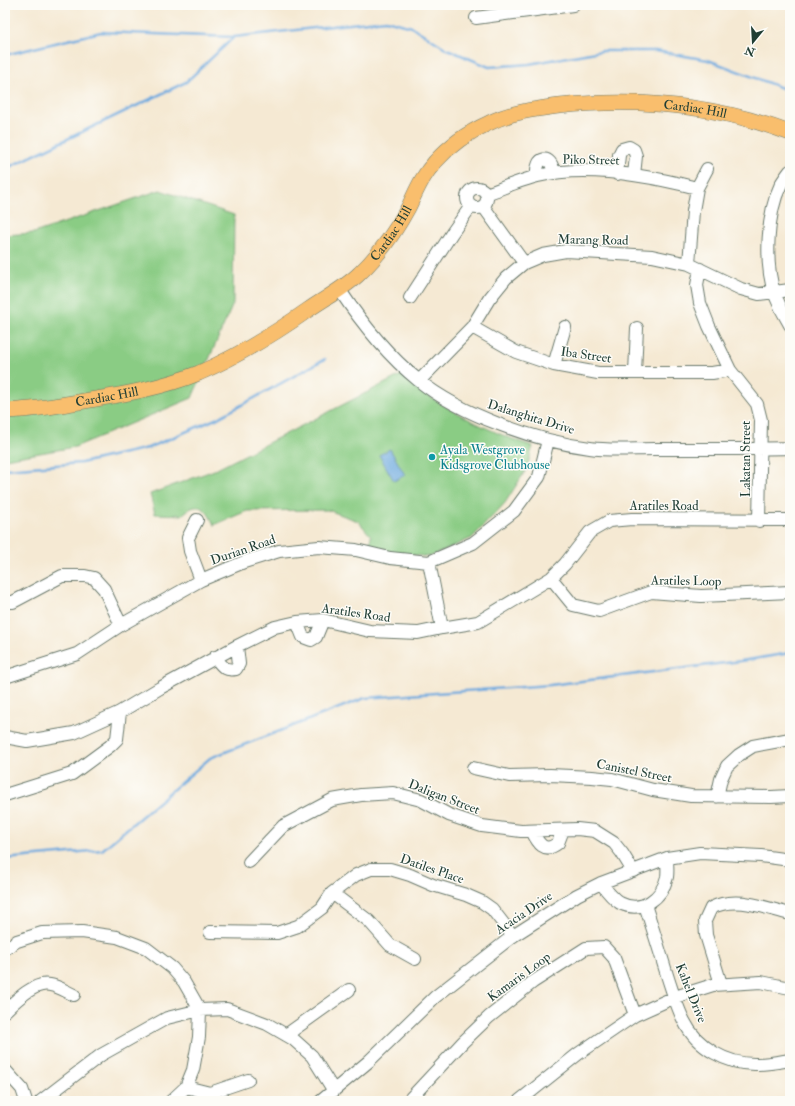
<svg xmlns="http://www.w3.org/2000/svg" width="795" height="1106" font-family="'IM FELL Double Pica',serif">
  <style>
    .green { fill: #8acc84; stroke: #54845c }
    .water { fill: #6eaadf; stroke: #46748a }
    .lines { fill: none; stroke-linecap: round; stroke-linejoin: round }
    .stream { stroke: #6eaadf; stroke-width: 2.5 }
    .minor-casing { stroke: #6a796c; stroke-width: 14 }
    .major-casing { stroke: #6a796c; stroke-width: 16 }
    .minor { stroke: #fff; stroke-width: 12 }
    .major { stroke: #f9be6d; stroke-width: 15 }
    .culture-dot { fill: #0f9aa8; stroke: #fdfcf7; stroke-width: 1.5 }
    .labels { text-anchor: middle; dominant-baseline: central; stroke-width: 3; stroke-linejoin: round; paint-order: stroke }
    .street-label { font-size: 13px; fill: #1f3d34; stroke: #fdfcf7 }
    .culture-label { font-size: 13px; fill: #0d838f; stroke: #fdfcf7; text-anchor: start }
  </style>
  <rect width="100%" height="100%" fill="#fdfcf7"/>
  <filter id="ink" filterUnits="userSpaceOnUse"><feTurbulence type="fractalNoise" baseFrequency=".025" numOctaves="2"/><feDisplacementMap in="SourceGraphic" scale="8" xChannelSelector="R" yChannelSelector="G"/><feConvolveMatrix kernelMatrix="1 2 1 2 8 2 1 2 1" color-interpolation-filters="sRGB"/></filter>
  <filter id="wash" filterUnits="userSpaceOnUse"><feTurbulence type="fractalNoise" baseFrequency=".012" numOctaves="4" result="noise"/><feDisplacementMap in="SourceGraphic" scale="16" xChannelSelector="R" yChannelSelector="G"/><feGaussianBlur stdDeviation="0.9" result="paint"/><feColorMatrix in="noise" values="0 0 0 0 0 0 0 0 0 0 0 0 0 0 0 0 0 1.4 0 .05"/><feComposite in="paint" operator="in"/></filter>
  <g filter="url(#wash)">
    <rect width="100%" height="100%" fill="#f5e9d3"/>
    <!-- green -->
    <path class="green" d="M160,190L234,215L233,304L192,398L75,447L5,459V235L34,233Z
      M401,375C413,384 425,394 438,402C468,420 500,436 533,446L526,470L505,503L472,538L429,557L369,549L371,536L358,521L328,510L247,511L214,525C206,507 198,500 182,515L155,514L150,494L217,469Z"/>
    <!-- water -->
    <path class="water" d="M390,449L405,475L394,481L379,455Z"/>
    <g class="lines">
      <!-- stream -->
      <path class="stream" d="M5,55L101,32L234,37L386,20L412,27L447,49L489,67L529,64L601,51H656L708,60L790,91
        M5,169L186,82L234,37
        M5,469L81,463L148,448L218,418L325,359
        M5,859L102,850L210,758L365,698L550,685L741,661L790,653"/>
    </g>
  </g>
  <g filter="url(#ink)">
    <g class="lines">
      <defs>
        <path id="minor" d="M476,18L573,5
          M790,171C787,175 784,179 781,184C767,213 764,263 775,295C779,305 784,315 790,325
          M617,174L619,155L622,149L629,147L634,150L636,156L634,175
          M537,176C535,156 551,153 554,173
          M467 198a10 10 0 1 1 20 0a10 10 0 1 1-20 0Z
          M486,194C503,188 521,180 538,176C586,164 650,176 697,188
          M483,206L524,263
          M689,264L693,211L697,188L707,169
          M700,269L697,285L700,303L709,326L730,370L757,404L761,420L759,521
          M339,289C361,322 387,355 418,380C461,415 536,441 590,448C609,451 635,449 654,449C699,449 745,449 790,448
          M410,298L452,233L471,206
          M472,327L516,352L554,365L598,373H712L730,370
          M554,365L565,327
          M635,373L637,328
          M419,381L472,327L489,299L506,278L524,263L543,255L566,251L652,256L689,264L741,289L759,294L790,290
          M197,520L188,538L190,551L201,580
          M429,562L442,628
          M551,578L573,605L599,611L651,592L701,596L790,592
          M5,602H13L62,576H85L94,578L104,589L121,625
          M297,622L303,637L311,640L316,637L323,620
          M215,657C222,666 224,671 236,669L239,664L237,646
          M5,677L77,654L121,625L201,580L244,562L279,551L319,547L356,550L390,558L429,562L473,543L514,511L539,477L548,440
          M5,737L27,741L74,733L120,712L160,688L237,646L275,627L297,622L323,620L370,631L418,633L442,628L478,622L551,578L565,564L590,532L609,521L632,519L790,520
          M473,768L509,776L550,775L592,777L612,779L653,790L691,796L771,797L790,796
          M5,795L72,774L110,746L117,739L120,712
          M717,797L721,779L727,766L739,755L753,746L790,739
          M532,831C538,843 544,854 558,843L563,830
          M249,862L283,826L332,800L361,795L393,793L421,800L449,815L482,826L521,831L577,829L595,831L614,843L622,853L633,871
          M601,883C606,890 612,898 620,903C642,914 662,898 667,877C668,871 667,864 667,858
          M332,893L369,921L390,945L415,959
          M645,905C653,929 660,952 667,975C672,991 677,1007 684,1021C697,1048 728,1065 757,1064C768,1064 779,1062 790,1060
          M210,932L277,933L298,926L322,908L332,893L356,875L371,869H390L410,875L433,885L466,895L482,902L492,909L513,936
          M5,949L17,941L42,933L82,932L117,937L146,948L172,968L184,982L200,1010L199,1037L193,1070L186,1087L171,1101
          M721,984L706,935L705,921L711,908C736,895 765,908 790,914
          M5,1011C15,1001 35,981 50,985C58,986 67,992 74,995
          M286,1035L349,990
          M5,1070L22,1089L26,1101
          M186,1087L210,1093L248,1080
          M41,1101L101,1055L167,1018L200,1010L227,1009L267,1024L293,1039L312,1056L334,1091
          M321,1101L368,1062L435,997L513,936L577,895L601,883L667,858L700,853L761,856L790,860
          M408,1101L463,1042L489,1017L533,982L586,948L604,947L614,958L635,1015
          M519,1101L578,1054L635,1015L675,997L713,985L761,982L790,988"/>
        <g id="major">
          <path id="s1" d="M5,411C34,410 62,405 90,400C127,394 164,387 199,373C238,356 274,334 308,310C325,298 345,288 360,273C379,255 395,232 408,208C416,192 422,176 435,162C450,145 469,132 489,123C511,112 536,109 559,106C637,98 717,105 790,133"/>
        </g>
      </defs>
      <!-- minor casing -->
      <use href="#minor" class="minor-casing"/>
      <!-- major casing -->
      <use href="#major" class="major-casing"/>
      <!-- minor -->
      <use href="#minor" class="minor"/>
      <!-- major -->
      <use href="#major" class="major"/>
    </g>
  </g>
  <!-- markers -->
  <circle class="culture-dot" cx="432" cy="457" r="4"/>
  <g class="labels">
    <!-- street labels -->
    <g class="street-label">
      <text stroke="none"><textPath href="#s1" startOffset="799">Cardiac Hill</textPath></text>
      <text transform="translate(591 160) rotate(1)">Piko Street</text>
      <text stroke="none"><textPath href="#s1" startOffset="439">Cardiac Hill</textPath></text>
      <text transform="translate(593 240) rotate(1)">Marang Road</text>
      <text transform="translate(586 355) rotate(8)">Iba Street</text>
      <text stroke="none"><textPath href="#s1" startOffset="103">Cardiac Hill</textPath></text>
      <text transform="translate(531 417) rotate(17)">Dalanghita Drive</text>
      <text transform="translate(746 459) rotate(-90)">Lakatan Street</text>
      <text x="664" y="506">Aratiles Road</text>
      <text transform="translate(243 550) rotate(-19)">Durian Road</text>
      <text transform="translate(686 581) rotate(1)">Aratiles Loop</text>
      <text transform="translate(356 613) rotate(8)">Aratiles Road</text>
      <text transform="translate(634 771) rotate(11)">Canistel Street</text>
      <text transform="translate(444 797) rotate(21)">Daligan Street</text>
      <text transform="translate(432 869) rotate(19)">Datiles Place</text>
      <text transform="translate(524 913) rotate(-34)">Acacia Drive</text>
      <text transform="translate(519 977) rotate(-36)">Kamaris Loop</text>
      <text transform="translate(691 993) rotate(68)">Kahel Drive</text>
    </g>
    <!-- culture labels -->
    <g class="culture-label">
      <text x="440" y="450">Ayala Westgrove<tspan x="440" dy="15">Kidsgrove Clubhouse</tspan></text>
    </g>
  </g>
  <!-- margin -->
  <rect width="795" height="1106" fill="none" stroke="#fdfcf7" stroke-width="20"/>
  <!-- north arrow -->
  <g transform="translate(753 42) rotate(198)" stroke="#fdfcf7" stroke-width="3" paint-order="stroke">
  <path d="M0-3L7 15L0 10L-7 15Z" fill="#1f3d34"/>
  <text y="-6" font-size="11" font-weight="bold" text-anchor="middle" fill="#1f3d34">N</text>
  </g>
</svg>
